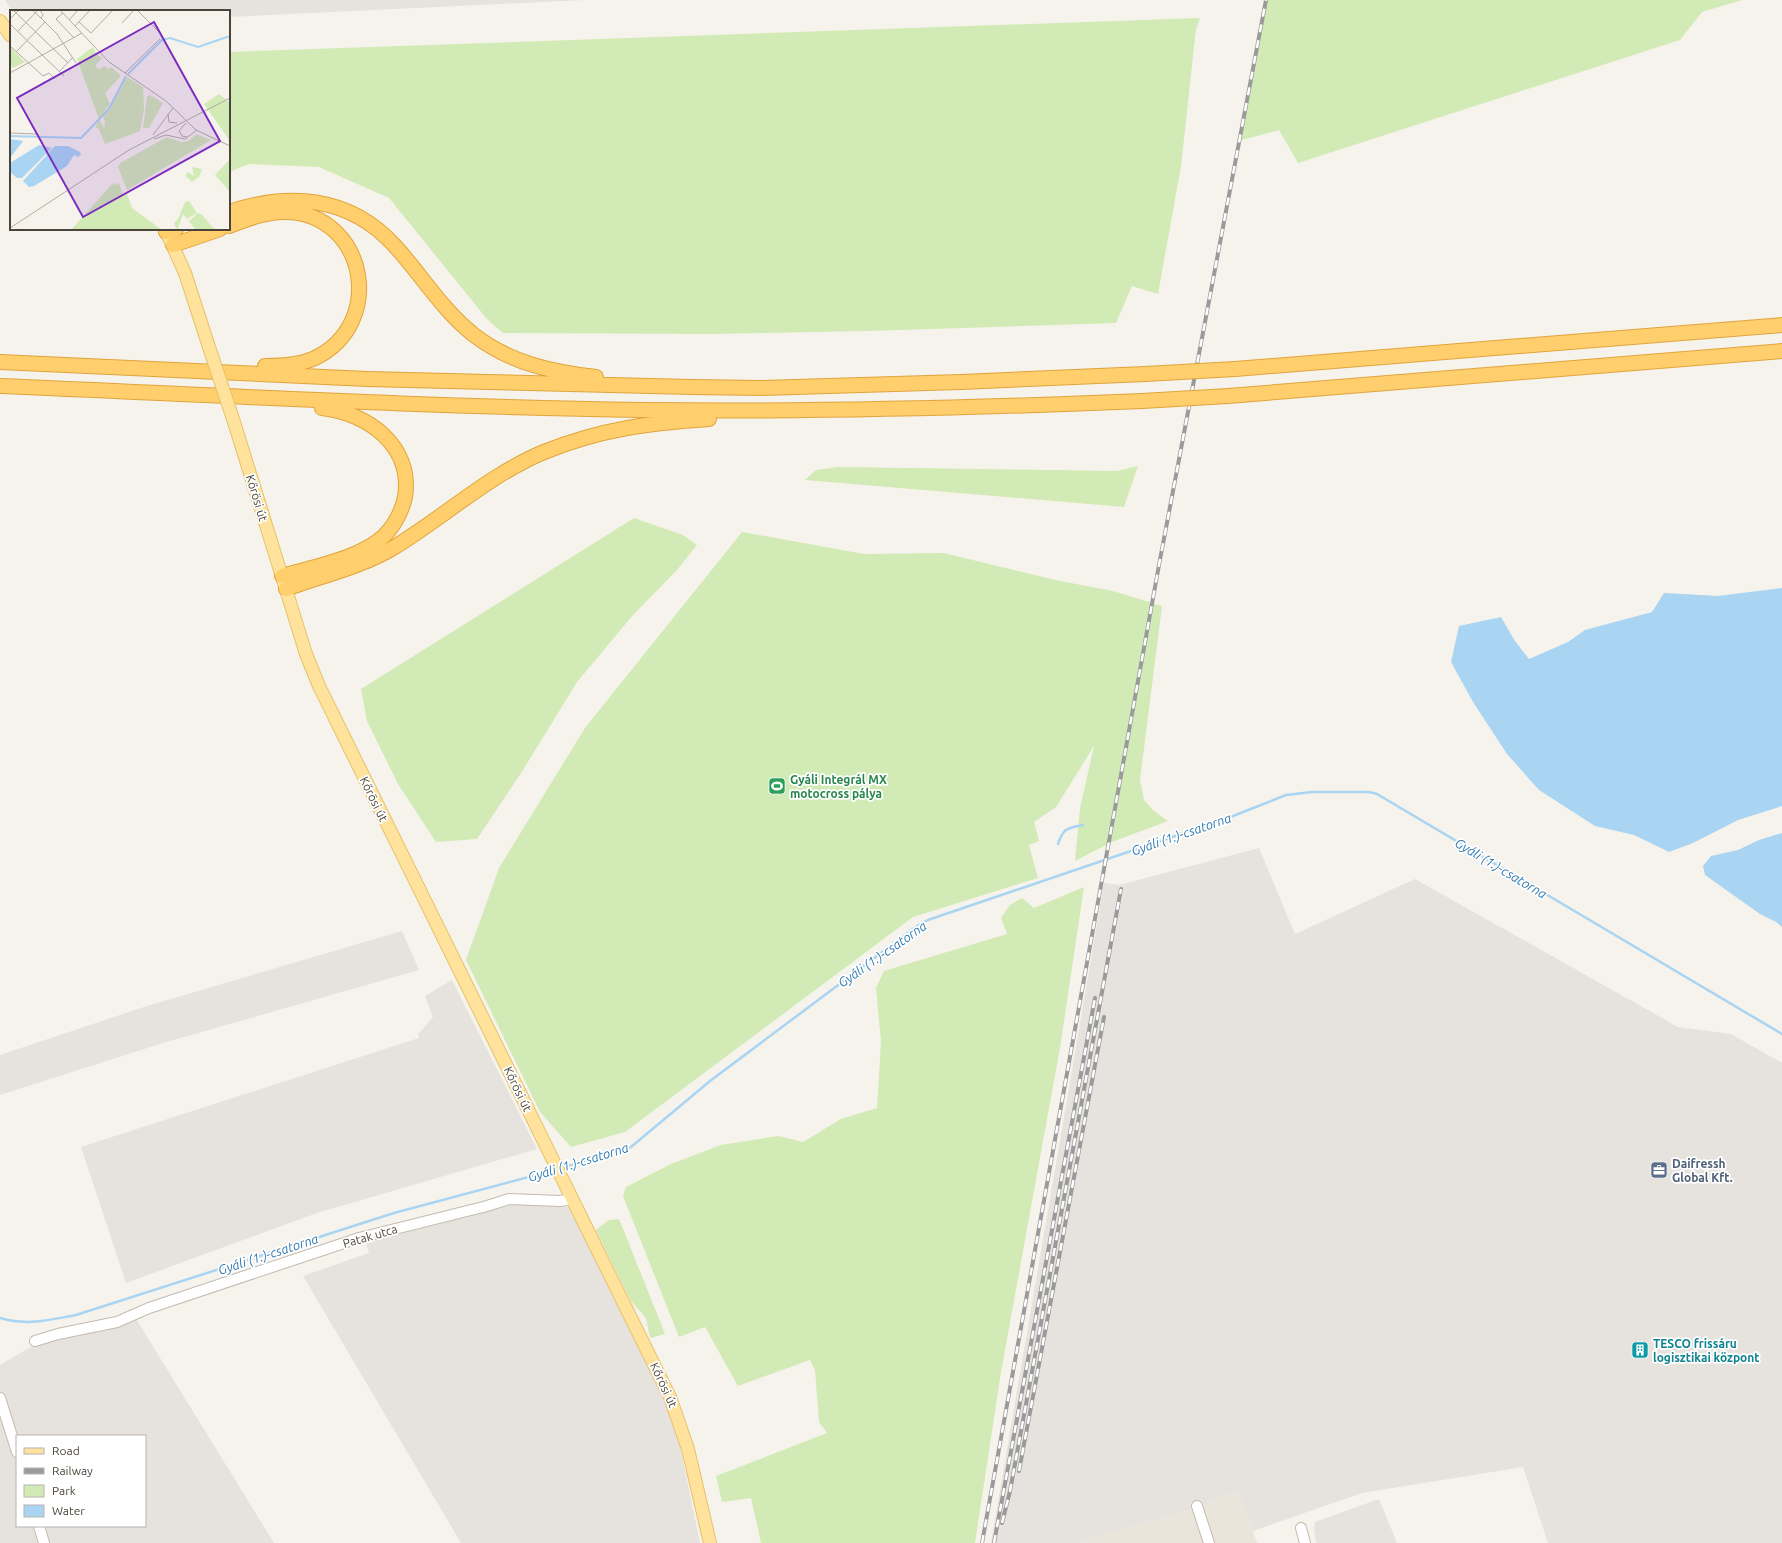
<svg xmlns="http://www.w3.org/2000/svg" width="1782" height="1543" font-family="Ubuntu,sans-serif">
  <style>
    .residential { fill: #eae5da }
    .industrial { fill: #e6e2dd; fill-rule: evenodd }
    .green { fill: #d2eab5 }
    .water { fill: #a9d4f2 }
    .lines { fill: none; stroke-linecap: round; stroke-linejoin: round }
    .stream { stroke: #a9d4f2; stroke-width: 2.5 }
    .minor-casing { stroke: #c2bbae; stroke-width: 12 }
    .major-casing { stroke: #e6c16a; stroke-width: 14 }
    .highway-casing { stroke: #e0a43c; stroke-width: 16 }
    .minor { stroke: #fff; stroke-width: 10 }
    .major { stroke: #ffe39c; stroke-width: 12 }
    .highway { stroke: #ffcf6e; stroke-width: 14 }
    .rail-casing { stroke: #9a9a9a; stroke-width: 4 }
    .rail { stroke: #fff; stroke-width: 2.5; stroke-dasharray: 8; stroke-linecap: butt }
    .major-bridge-casing { stroke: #e6c16a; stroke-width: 14; stroke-linecap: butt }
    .highway-bridge-casing { stroke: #e0a43c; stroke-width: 16; stroke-linecap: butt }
    .major-bridge { stroke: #ffe39c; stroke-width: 12 }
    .highway-bridge { stroke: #ffcf6e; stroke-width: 14 }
    .labels { text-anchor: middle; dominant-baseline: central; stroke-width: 3.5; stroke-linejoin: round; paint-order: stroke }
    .street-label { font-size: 12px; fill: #4b4439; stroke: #fff }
    .leisure-label { font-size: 12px; font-weight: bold; fill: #27864d; stroke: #fff; text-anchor: start }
    .service-label { font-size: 12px; font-weight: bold; fill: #4e5e75; stroke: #fff; text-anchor: start }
    .culture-label { font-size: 12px; font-weight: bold; fill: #0d838f; stroke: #fff; text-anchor: start }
    .water-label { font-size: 13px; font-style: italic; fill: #2e7ab2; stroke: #fff }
    .inset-river { fill: none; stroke: #a9d4f2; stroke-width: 2 }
    .inset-road { fill: none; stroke: #b2ada4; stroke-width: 1 }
    .view { fill: #7b2cbf; fill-opacity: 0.15; stroke: #7b2cbf; stroke-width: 2 }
    .inset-edge { fill: none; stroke: #4b4439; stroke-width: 2 }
  </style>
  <rect width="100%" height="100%" fill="#f6f3ec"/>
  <!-- residential -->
  <path class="residential" d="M1238,1489L1257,1543H1076L1186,1511Z"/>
  <!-- industrial -->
  <path class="industrial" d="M5,0H586L229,17V11H12Z
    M1259,848L1295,934L1415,879L1678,1027L1731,1034L1782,1063V1543H1548L1523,1467L1362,1493L1253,1531L1238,1490L1186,1511L1076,1543H991L1104,883L1119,885Z
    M402,931L419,970L163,1043L0,1095V1055L147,1006Z
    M452,980L537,1149L317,1213L126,1283L81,1147L419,1038L418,1034L433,1017L425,996Z
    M516,1204L569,1207L675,1422L700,1543H461L303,1276L369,1253L366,1243Z
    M133,1314L274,1543H0V1365L61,1329ZM17,1436H145V1526H17Z
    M1379,1499L1397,1543H1316L1314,1529L1315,1522Z"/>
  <!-- green -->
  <path class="green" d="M1266,0H1742L1702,12L1680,40L1298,163L1279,130L1238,141Z
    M1200,18L1196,29L1181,166L1158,294L1132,286L1116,323L868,331L710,334L503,333L487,319L389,198L319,167L249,164L229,172V52Z
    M1138,466L1124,507L805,480L816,470L838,467L1117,471Z
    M634,518L683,535L697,545L677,570L633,615L577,682L523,770L477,839L436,842L398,784L367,721L361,689Z
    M742,532L864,554L944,553L1055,580L1113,591L1162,606L1140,780L1144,800L1154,811L1168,821L1112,842L1075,861L1080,808L1094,746L1056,807L1034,822L1039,841L1029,845L1038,878L913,917L625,1132L571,1147L540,1112L466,960L499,868L585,728Z
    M1084,887L1060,1048L1001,1372L975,1543H761L751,1498L722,1502L716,1476L827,1433L819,1422L815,1370L810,1360L738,1386L705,1327L679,1337L623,1196L626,1187L671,1164L721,1145L778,1136L803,1142L841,1119L877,1108L881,1042L876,988L884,971L1007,934L1001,918L1010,905L1022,898L1034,908Z
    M609,1220L619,1219L665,1334L650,1338L646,1318L631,1301L596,1230Z"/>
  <!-- water -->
  <path class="water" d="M1782,588V806L1738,820L1693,843L1669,852L1634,835L1595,826L1539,790L1507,754L1473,702L1451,662L1459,626L1501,617L1515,641L1529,659L1568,642L1585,630L1652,612L1664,593L1718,596Z
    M1782,833V927L1776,922L1760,914L1705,875L1703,866L1711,856L1738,850L1759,840Z"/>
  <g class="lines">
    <!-- stream -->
    <path class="stream" d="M1058,844C1063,828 1068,828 1083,825
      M561,1168L613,1154L631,1147L710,1081L917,926L928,920L1228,818L1286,795L1312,792H1369L1377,794L1782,1034
      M0,1318C28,1326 48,1320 76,1315L394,1213L555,1170"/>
    <defs>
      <path id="minor" d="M35,1341L58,1334L117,1322L149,1308L359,1238L487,1206L509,1199L560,1201L573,1199
        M0,1398L17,1452
        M1197,1506L1209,1543
        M39,1526L44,1543
        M1301,1528L1305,1543"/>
      <path id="major" d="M0,21L11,36
        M165,229L185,273L208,344
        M234,422L306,654L319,686L670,1397L688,1449L710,1543"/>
      <path id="highway" d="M229,212C289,192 349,196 394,245C421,274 442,310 474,335C510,363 552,372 596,377
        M229,226C248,219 267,211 288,212C367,216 386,324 315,358C300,365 281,366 265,366
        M166,232L176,229
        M173,245L220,229
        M0,362L367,379L692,387L761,388L961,382L1145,374
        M1235,369L1782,325
        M0,386C214,395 428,407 643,410C809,412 976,408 1142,401
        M1228,396L1782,351
        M282,576C312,567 361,558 384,536C394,526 402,511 405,497C413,446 368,413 322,408
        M286,589C321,576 361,567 393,548C444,517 489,475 544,452C601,429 649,423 709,419"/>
    </defs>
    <!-- minor casing -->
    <use href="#minor" class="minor-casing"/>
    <!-- major casing -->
    <use href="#major" class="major-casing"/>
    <!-- highway casing -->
    <use href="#highway" class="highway-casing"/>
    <!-- minor -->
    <use href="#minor" class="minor"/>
    <!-- major -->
    <use href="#major" class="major"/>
    <!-- highway -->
    <use href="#highway" class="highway"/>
    <defs>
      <path id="rail" d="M1019,1471L1104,1017
        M1002,1523L1010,1491L1121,889
        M982,1543L1159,565L1266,0
        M994,1543L1095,998"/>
    </defs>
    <!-- rail casing -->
    <use href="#rail" class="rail-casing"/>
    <!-- rail -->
    <use href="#rail" class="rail"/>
    <defs>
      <path id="major-bridge" d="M208,344L234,422"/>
      <path id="highway-bridge" d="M1145,374L1235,369
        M1142,401L1228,396"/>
    </defs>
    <!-- major-bridge casing -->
    <use href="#major-bridge" class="major-bridge-casing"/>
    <!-- highway-bridge casing -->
    <use href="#highway-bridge" class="highway-bridge-casing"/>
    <!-- major-bridge -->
    <use href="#major-bridge" class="major-bridge"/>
    <!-- highway-bridge -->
    <use href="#highway-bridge" class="highway-bridge"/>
  </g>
  <!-- icons -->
  <defs>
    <symbol id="stadium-square" viewBox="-11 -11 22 22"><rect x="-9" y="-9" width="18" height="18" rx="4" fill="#2e9e5b" stroke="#fff"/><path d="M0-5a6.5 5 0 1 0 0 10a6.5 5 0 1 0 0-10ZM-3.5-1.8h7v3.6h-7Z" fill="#fff"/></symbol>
    <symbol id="office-square" viewBox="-11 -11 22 22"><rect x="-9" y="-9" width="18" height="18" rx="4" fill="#5c6f8a" stroke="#fff"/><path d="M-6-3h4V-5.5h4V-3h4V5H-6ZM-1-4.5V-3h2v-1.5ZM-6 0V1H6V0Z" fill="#fff"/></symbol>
    <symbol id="building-square" viewBox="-11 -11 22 22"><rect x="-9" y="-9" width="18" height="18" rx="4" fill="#0f9aa8" stroke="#fff"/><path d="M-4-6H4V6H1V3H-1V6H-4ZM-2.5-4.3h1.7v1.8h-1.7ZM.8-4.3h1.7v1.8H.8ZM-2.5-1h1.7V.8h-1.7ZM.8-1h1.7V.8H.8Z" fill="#fff"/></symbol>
  </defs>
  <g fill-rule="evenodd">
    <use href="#stadium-square" x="767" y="776" width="20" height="20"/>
    <use href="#office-square" x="1649" y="1160" width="20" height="20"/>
    <use href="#building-square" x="1630" y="1340" width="20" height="20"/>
  </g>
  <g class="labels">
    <!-- street labels -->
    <g class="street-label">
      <text transform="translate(257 498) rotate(73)">Kőrösi út</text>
      <text transform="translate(374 799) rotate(64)">Kőrösi út</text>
      <text transform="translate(518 1089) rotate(64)">Kőrösi út</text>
      <text transform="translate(370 1236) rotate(-16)">Patak utca</text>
      <text transform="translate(664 1385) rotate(65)">Kőrösi út</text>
    </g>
    <!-- leisure labels -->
    <g class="leisure-label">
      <text x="790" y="779">Gyáli Integrál MX<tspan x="790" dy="14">motocross pálya</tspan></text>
    </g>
    <!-- service labels -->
    <g class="service-label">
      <text x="1672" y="1163">Daifressh<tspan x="1672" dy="14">Global Kft.</tspan></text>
    </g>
    <!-- culture labels -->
    <g class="culture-label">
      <text x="1653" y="1343">TESCO frissáru<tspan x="1653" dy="14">logisztikai központ</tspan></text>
    </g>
    <!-- water labels -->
    <g class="water-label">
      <text transform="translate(1181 834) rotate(-19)">Gyáli (1.)-csatorna</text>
      <text transform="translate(1501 868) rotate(31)">Gyáli (1.)-csatorna</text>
      <text transform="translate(882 954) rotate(-35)">Gyáli (1.)-csatorna</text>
      <text transform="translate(578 1162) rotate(-17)">Gyáli (1.)-csatorna</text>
      <text transform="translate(268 1254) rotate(-18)">Gyáli (1.)-csatorna</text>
    </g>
  </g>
  <!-- overview -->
  <g transform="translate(10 10)">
    <rect width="220" height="220" fill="#f6f3ec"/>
    <path d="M0,37L15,52L3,58L0,55ZM83,37L86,44L92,48L85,56L89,60L94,56L99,59L101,57L111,66L95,83L100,94L89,109L67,49ZM117,67L133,77L134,100L130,121L95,134L89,119L85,117L90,110L94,118L95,112L93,107L100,99ZM209,84L220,93V131L194,94ZM140,85L153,93L139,118H133L137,86ZM187,124L201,130L117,180L108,157L110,153L157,127L171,132L178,131ZM220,149V182L205,165ZM182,157L192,159L189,167L182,172L175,165L178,162L184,166ZM103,173L106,175L109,173L113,185L117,184L122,198L152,220H61ZM179,191L187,203L177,209L173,204L168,219L166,218L164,213L168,209L175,192ZM188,203L191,204L205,220H186L179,211Z" fill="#d2eab5"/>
    <path d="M0,129L13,131L0,148ZM29,135L42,138L12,168H7L0,162V153ZM45,136H58L70,142L71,145L68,147L64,145L57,156L24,176L19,177L13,171Z" fill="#a9d4f2"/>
    <path class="inset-river" d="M118,64L152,30L160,28L188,37L220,26M0,126L71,128L99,99L116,66"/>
    <path class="inset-road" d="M3,0L58,53M22,0L31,8M30,0L33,5L31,8L47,24L66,53M50,0L99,52L156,91L186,120L220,136M127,0L151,24M53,3L46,9L64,28M0,9L9,0M59,10L68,0M69,12L81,23L103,0M112,13L124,0M0,14L54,66M65,16L80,0M8,21L28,0M0,36L33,66L39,63L45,69M6,42L35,12M49,62L63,47M0,63L72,23M115,63L150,29M158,104L159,112L167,113M176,113L169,121L172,126L177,127M0,123L26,124M143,125L163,98M144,129L156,125L175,129L187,120M0,218L119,140L220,88"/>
    <path class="view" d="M144,12L210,131L73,207L7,88Z"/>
    <rect width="220" height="220" class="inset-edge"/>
  </g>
  <!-- legend -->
  <rect x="16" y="1435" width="130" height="92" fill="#ffffff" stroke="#b7b4b0"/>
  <rect x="24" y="1448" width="20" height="6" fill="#ffe39c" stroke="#b7b4b0"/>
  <text x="52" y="1455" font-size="12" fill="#4b4439">Road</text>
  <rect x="24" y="1468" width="20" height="6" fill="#9a9a9a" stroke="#b7b4b0"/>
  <text x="52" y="1475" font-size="12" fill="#4b4439">Railway</text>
  <rect x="24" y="1485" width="20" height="12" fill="#d2eab5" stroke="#b7b4b0"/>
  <text x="52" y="1495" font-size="12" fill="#4b4439">Park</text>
  <rect x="24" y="1505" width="20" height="12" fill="#a9d4f2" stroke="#b7b4b0"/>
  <text x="52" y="1515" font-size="12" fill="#4b4439">Water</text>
</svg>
